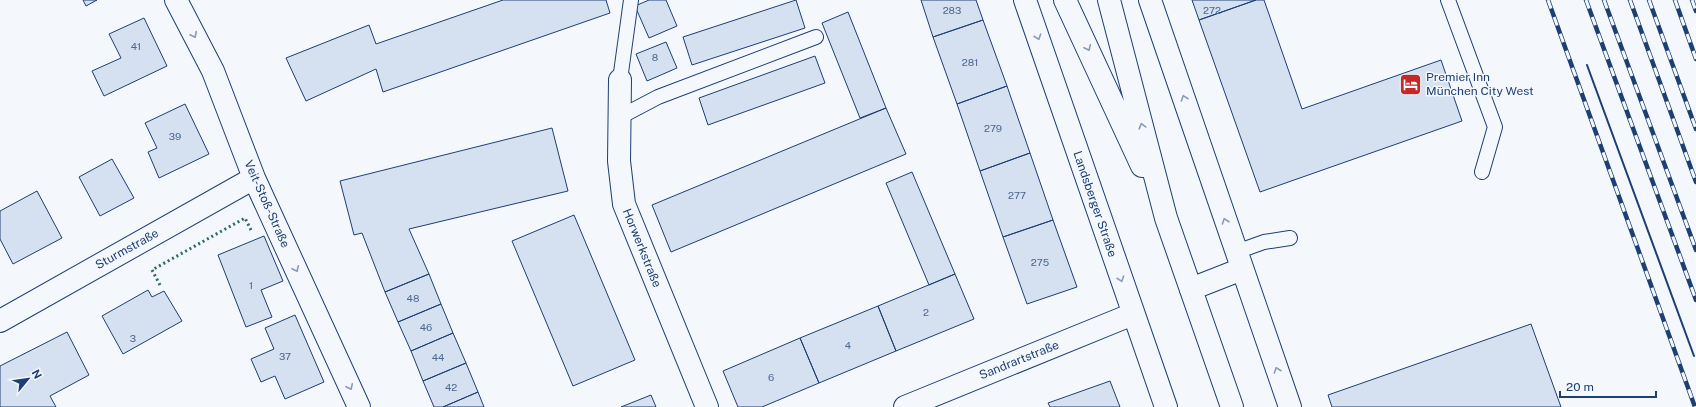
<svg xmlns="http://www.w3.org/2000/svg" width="1696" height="407" font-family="'Public Sans',sans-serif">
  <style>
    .building { fill: #d5e0f0; stroke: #1d3f73 }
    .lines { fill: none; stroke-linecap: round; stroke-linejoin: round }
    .lane-casing { stroke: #1d3f73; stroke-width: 16 }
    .street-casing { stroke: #1d3f73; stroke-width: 24 }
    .primary-casing { stroke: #1d3f73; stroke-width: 24 }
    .lane { stroke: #f4f7fb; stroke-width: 14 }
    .street { stroke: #f4f7fb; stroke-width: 22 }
    .primary { stroke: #f4f7fb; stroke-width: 22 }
    .rail-casing { stroke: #1d3f73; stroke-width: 4.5 }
    .rail { stroke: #f4f7fb; stroke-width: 3; stroke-dasharray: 9; stroke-linecap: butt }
    .hedge { stroke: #2c6c60; stroke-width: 3; stroke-dasharray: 2 3; stroke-linecap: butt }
    .wall { stroke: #1d3f73; stroke-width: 2 }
    .oneway { stroke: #889bb7 }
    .labels { text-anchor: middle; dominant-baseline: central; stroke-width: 3; stroke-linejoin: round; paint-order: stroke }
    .number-label { font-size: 10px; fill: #4b6792 }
    .poi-label { font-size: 12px; fill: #1d3f73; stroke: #f4f7fb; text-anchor: start }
    .street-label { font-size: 12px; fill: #1d3f73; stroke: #f4f7fb }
  </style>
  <rect width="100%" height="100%" fill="#f4f7fb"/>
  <!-- building -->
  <path class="building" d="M83,0H97L86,6Z
    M503,0H606L610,13L383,92L376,69L306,101L286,58L369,25L376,44Z
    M649,0H666L677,26L649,38L635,6Z
    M796,0L805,28L692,65L683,37Z
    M921,0H976L983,20L933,37Z
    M1192,0H1256L1199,20Z
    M1256,0H1264L1302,109L1441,60L1462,121L1260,192L1199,20Z
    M848,12L886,108L860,118L822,23Z
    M144,18L167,66L104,96L92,71L121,58L109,34Z
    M983,20L1007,86L957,104L933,37Z
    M666,42L677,68L647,81L636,54Z
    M815,56L825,83L708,125L699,98Z
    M1007,86L1030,153L980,171L957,104Z
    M185,104L209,154L159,178L148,152L157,148L145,123Z
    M886,108L906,154L671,252L652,205Z
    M552,128L568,191L409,229L429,274L385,292L362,233L354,235L340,181Z
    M1030,153L1053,220L1003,237L980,171Z
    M112,159L134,198L100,216L79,177Z
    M912,172L955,274L929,285L886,183Z
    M37,191L62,238L13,264L0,239V211Z
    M574,215L635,360L573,386L512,241Z
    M1053,220L1077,287L1027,304L1003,237Z
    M264,236L283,281L261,290L272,317L246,327L218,255Z
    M429,274L441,304L398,322L385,292Z
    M955,274L974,319L896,351L878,306Z
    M148,290L152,297L164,291L182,321L123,354L102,316Z
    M441,304L453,333L411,351L398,322Z
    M878,306L896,351L819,383L800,338Z
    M295,315L324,382L285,399L275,376L261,382L251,359L274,349L265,328Z
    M1531,324L1561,407H1332L1328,395Z
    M67,332L89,375L50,396L56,407H0V366Z
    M453,333L466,363L423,381L411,351Z
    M800,338L819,383L762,407H738L723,371Z
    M466,363L478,392L443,407H434L423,381Z
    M1110,381L1120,407H1050L1048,403Z
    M478,392L484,407H443Z
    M651,395L656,407H621Z"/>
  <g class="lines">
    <defs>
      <path id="lane" d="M1448,0L1495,127L1482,172
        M620,80L631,0
        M620,117L658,97L816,37
        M1236,252L1264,242L1290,238"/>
      <path id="street" d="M176,0L213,71L254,178L359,407
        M1025,0L1166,407
        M1150,0L1290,407
        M620,80L619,161L624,204L707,407
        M1191,289L1242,269
        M0,321L254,178
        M905,407L1133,314"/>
      <path id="primary" d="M1065,0L1142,166
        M1109,0L1166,218L1232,407"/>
    </defs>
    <!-- lane casing -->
    <use href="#lane" class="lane-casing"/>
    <!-- street casing -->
    <use href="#street" class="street-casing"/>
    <!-- primary casing -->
    <use href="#primary" class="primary-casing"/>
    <!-- lane -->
    <use href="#lane" class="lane"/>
    <!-- street -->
    <use href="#street" class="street"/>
    <!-- primary -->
    <use href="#primary" class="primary"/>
    <defs>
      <path id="rail" d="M1548,0L1695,407
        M1586,0L1696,300
        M1604,0L1696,250
        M1630,0L1696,182
        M1649,0L1696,129
        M1675,0L1696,59
        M1692,0L1696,11"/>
    </defs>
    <!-- rail casing -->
    <use href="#rail" class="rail-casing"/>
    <!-- rail -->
    <use href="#rail" class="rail"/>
    <!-- hedge -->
    <path class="hedge" d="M160,285L152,270L245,218L251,230"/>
    <!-- wall -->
    <path class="wall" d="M1587,65L1694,356"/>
  </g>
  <!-- one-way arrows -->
  <defs><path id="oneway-chevron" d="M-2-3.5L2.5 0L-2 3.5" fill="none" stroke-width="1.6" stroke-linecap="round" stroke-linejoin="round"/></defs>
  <g class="oneway">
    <use href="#oneway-chevron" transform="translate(194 35) rotate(63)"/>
    <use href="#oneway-chevron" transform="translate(1038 37) rotate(71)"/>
    <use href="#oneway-chevron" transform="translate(1088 48) rotate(65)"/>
    <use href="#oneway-chevron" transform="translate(1184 98) rotate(-109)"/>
    <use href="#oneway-chevron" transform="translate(1142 126) rotate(-105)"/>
    <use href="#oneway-chevron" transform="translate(1225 221) rotate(-109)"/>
    <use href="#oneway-chevron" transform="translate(296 269) rotate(65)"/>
    <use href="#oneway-chevron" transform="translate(1121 279) rotate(71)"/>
    <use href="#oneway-chevron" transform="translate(1277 370) rotate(-109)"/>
    <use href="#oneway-chevron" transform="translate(350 387) rotate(65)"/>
  </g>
  <!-- icons -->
  <defs>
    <symbol id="hotel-square" viewBox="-11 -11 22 22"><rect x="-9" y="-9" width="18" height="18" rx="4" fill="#c62828" stroke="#f4f7fb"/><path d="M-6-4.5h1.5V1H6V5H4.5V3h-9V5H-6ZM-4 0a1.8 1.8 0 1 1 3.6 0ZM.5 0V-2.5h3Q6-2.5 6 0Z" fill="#fff"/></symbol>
  </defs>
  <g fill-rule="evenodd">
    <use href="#hotel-square" x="1398" y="72" width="25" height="25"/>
  </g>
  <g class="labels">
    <!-- number labels -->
    <g class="number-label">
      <text x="952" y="10">283</text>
      <text x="1212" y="10">272</text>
      <text x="136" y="46">41</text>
      <text x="655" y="57">8</text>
      <text x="970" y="62">281</text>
      <text x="993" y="128">279</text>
      <text x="175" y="136">39</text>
      <text x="1017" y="195">277</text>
      <text x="1040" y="262">275</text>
      <text x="251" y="285">1</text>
      <text x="413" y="298">48</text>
      <text x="926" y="312">2</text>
      <text x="426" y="327">46</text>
      <text x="133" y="338">3</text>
      <text x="848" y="345">4</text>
      <text x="285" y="356">37</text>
      <text x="438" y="357">44</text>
      <text x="771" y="377">6</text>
      <text x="451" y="387">42</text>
    </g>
    <!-- poi labels -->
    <g class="poi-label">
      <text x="1426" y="77">Premier Inn<tspan x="1426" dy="14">München City West</tspan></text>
    </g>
    <!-- street labels -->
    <g class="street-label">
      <text transform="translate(267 204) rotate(66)">Veit-Stoß-Straße</text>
      <text transform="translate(1095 204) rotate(71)">Landsberger Straße</text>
      <text transform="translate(642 248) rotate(68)">Horwerkstraße</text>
      <text transform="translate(127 249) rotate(-29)">Sturmstraße</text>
      <text transform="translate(1019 360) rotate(-22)">Sandrartstraße</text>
    </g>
  </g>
  <!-- north arrow -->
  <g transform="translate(28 379) rotate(61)" stroke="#f4f7fb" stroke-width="3" paint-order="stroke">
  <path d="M0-3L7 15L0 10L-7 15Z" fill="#1d3f73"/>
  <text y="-6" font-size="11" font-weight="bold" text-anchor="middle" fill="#1d3f73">N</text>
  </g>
  <!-- scale -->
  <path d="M1560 391v6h96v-6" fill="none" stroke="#1d3f73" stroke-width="2"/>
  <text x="1566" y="391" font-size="12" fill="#1d3f73" stroke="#f4f7fb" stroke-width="3" paint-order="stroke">20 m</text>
</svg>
